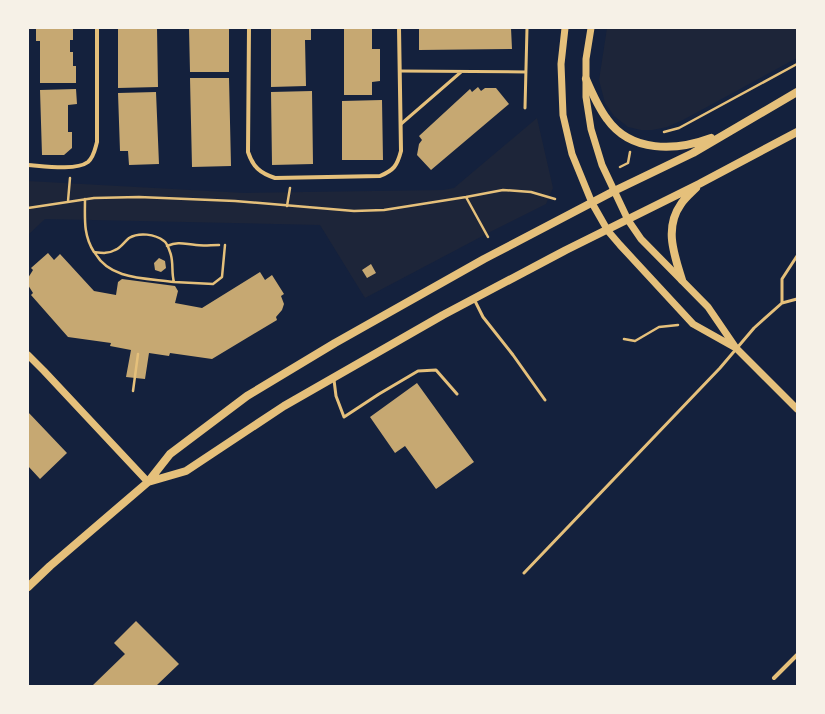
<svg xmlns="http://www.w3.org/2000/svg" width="825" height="714" font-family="'IBM Plex Sans',sans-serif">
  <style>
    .green { fill: #1d2539 }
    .building { fill: #c6a872 }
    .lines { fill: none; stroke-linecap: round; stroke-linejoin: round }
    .path { stroke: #e5c07b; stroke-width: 2.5 }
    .service { stroke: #e5c07b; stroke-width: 3 }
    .minor { stroke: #e5c07b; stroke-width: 4 }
    .tertiary { stroke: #e5c07b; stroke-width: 7 }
    .secondary { stroke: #e5c07b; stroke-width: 8 }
  </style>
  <rect width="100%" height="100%" fill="#14213d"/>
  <!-- green -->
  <path class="green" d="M607,28H797V58L683,120L667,127L652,130H641L628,127L614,116L605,103L599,80Z
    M537,118L553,188L546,204L492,231L365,298L320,225L45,219L28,235V181L245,193L443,190L454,188Z"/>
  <!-- building -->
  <path class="building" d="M36,28H73V40H70V52H73V66H76V83H40V41H36Z
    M118,28H157L158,87L118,88Z
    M189,28H229V72H190Z
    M271,28H311V40H305L306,86L271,87Z
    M344,28H372V49H380V81L372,82V95H344Z
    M419,28H511L512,49L419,50Z
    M190,78H229L231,166L192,167Z
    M478,87L481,91L485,88H496L509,104L431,170L417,155L419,144L422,140L419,136L470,89L472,92Z
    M76,89L77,104L68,105V132H72V148L64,155H42L40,90Z
    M312,91L313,164L272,165L271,92Z
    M156,92L159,164L129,165L128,151H120L118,93Z
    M382,100L383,160H342V101Z
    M48,253L54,260L60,254L94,291L116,295L118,282L122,279L175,286L178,291L175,303L202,308L260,272L265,280L272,275L284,294L281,296L284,304L282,310L276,317L277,320L212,359L170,353L169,356L149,353L145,379L126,377L131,350L110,346L111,343L68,337L31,295L33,293L28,285V278L33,270L31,268Z
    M159,258L165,261L166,268L161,272L155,270L154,263Z
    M371,264L376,273L367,278L362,270Z
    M417,383L474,462L436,489L405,446L395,453L370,417Z
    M28,412L67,453L40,479L28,466Z
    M136,621L179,664L157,685L158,686H92L125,654L114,643Z"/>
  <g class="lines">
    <!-- path -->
    <path class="path" d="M664,132L679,128L797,64
      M620,167L628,163L630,152
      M466,197L488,237
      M85,199C85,218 83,235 94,252C102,253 108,254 115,250C121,248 124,242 129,238C139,232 155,234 164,241C167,243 169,249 170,252C174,262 171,272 174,282L213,284L222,277L225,245
      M68,201L70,178
      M287,206L290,188
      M28,208L94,198L139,197L235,201L354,211L384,210L466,197L503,190L531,192L555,199
      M167,246C179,241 184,244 196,245C203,246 211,245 219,245
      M95,253C110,280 146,278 174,282
      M624,339L635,341L659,327L678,325
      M133,391L138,354"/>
    <!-- service -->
    <path class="service" d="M400,71L526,72
      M525,108L527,28
      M401,124L461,72
      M474,299L483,317L513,355L545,400
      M782,303V279L797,256
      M334,380L336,396L344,417L379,394L418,371L436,370L457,394
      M524,573L720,368L754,328L782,303L797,299"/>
    <!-- minor -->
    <path class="minor" d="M249,28L248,152C253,167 260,173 275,178L380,176C394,170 397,166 401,151L399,28
      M28,165C43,166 76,171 88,162C94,157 95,149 97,142V28
      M774,678L797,655"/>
    <!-- tertiary -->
    <path class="tertiary" d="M565,28L561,64L563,115L572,154L592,203L608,231L620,245L693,324L734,347
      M591,28L586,59V97L591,129L602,165L628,220L641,239L708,307L736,348L797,409
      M28,355L44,371L148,482"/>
    <!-- secondary -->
    <path class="secondary" d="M586,79C592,93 598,107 607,119C631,153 676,151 711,138
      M682,280C674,254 664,228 681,204C685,198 691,193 696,188
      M148,482L186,471L284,406L443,315L566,250L699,184L797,132
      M28,587L50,566L148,482L170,454L247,396L335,343L484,259L614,191L693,153L797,92"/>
  </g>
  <!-- border -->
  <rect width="825" height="714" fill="none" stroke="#f6f1e7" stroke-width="58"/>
</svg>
